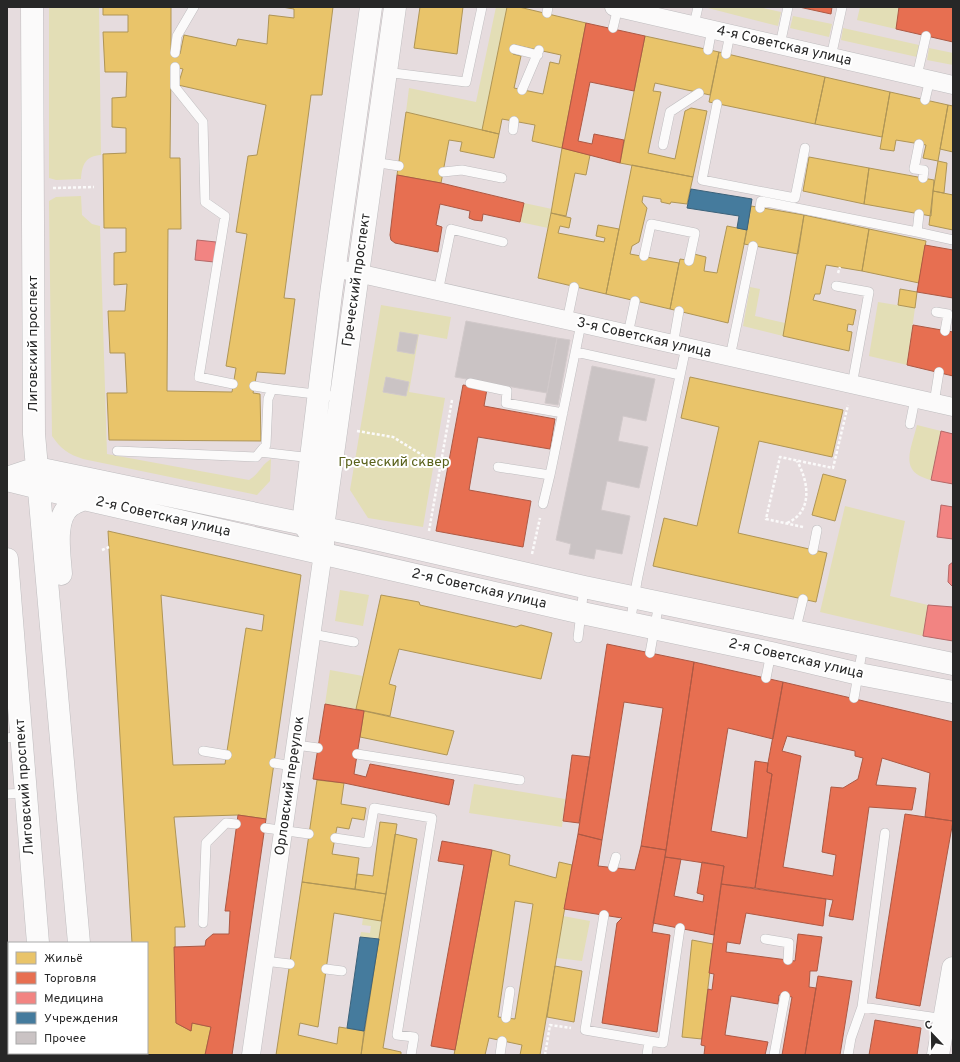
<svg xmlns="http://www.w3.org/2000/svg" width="960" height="1062" font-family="Overpass,sans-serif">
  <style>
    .green { fill: #e3deb6 }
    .homes { fill: #e9c46a; stroke: #af9556; fill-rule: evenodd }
    .shops { fill: #e76f51; stroke: #ad5944; fill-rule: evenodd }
    .health { fill: #f28482; stroke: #b56867 }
    .public { fill: #457b9d; stroke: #3c627a }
    .building { fill: #cac3c4; stroke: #d1c9ca }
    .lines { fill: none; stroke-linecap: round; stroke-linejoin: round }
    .service-casing { stroke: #bfbdbf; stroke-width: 10 }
    .minor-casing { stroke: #bfbdbf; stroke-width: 19 }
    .tertiary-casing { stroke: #bfbdbf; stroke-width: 23 }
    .secondary-casing { stroke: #bfbdbf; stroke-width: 23 }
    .path { stroke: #fbfafa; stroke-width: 2.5; stroke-dasharray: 3 2; stroke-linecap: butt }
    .service { stroke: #fbfafa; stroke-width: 9 }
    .minor { stroke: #fbfafa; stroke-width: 18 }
    .tertiary { stroke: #fbfafa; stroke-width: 22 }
    .secondary { stroke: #fbfafa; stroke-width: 22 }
    .labels { text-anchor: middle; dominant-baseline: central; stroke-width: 4; stroke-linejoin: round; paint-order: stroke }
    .street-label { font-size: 14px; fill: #272727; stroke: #fff }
    .park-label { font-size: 14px; fill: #59611a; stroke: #fff }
  </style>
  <rect width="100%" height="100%" fill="#e6dcde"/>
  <!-- green -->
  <path class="green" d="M49,7H99L101,155C86,156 82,164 81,179L56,180L49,178Z
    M496,7H507L482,130L406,112L409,88L476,102Z
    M704,7H758L781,12L778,26Z
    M860,7H899L896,29L857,20Z
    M793,16L832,24L829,37L790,28Z
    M843,28L919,45L917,57L841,40Z
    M929,48L953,53V65L927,60Z
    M81,196L82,215L92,224L100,226L107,454L249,480C260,473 261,465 271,459L270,481L257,495L83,459C68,454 61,449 52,436L49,201L56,197Z
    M524,203L552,209L548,228L520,222Z
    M750,287L760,289L755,316L785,323L783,336L743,326Z
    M878,302L915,308L907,365L869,356Z
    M381,305L451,317L447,339L419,334L409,392L445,398L423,527L368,518L350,490Z
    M917,425L941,431L931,480C898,472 911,450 917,425Z
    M845,506L905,521L890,596L928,605L923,636L820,612Z
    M340,590L369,595L363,626L335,621Z
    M330,670L363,676L356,709L325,704Z
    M474,784L565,799L562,827L469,813Z
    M563,916L590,921L582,961L557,958Z
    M363,918L381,921L379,939L360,937L361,932L370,933L371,926L362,925Z"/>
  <!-- homes -->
  <path class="homes" d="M103,7H171V52L180,54L184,35L236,46L238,39L267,44L269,15L294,18V9L282,7H333L322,95H311L284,298L295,299L285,374L257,372L253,393L260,394L261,441L109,440L107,393H127L125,353H110L108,311H125L127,284L114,285V253L126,252V228H104L103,154L126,153V128L112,127V98L126,97L127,72H105L103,32H128V15H103ZM171,66L183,69L178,85L266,105L257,155L248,156L236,232L247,234L226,366L236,368L232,392L167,391L168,229H181L180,158H170Z
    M420,7H463L457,54L414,48Z
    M507,7H519L586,23L562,148L532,141L535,125L502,119L499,134L482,130ZM515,45L561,55L559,64L550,62L543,94L514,88L521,56L513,54Z
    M645,36L719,52L710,95L655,83L653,91L661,92L648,153L675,159L685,111L691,108L707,111L693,177L620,163Z
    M719,52L825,77L815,124L709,102Z
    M825,77L890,92L882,137L815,124Z
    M890,92L948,105L938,161L923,158L926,145L896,140L894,151L880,149Z
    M948,105L953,106V152L940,149Z
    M406,112L499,134L494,158L460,151L462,142L449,140L441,183L397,175Z
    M562,148L590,155L586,175L575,173L566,216L551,213Z
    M809,157L869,168L864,204L803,191Z
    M938,161L947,163L944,193L933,191Z
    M632,165L693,177L687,204L671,202L670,204L661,202V199L643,196L642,202L647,208L639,242L632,246L630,254L679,263L670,309L606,294Z
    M869,168L934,180L931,216L864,204Z
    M933,191L953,195V230L929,225Z
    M751,206L804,215L798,254L744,244Z
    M551,213L571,218L569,228L560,226L558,233L604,242L605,238L596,236L598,225L619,229L606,294L538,278Z
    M804,215L869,229L862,271L826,265L820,294H815L813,300L856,310L853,325L848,324L847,331L852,332L849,351L783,336Z
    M727,226L747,230L728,323L670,309L680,259L693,261L694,254L706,257L704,271L717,273Z
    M869,229L926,241L919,283L862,271Z
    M900,289L917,292L915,308L898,305Z
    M690,377L843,410L832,457L759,441L738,533L827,553L816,602L653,566L664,518L697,526L719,427L681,418Z
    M823,474L846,480L835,521L812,515Z
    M108,531L301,575L266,819L238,815L174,817L185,927H175L176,1023L191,1031L192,1023L211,1027L205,1055H138V1053H147V943H132ZM161,595L264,615L262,631L246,628L225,764L173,765Z
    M381,595L419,602L420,605L516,627L521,625L552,633L541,679L399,649L389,684L396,686L390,716L356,709Z
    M364,711L454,731L447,755L360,737Z
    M317,780L344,783L341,804L366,808L364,820L352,818L349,829L337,827L332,854L359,858L355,889L302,882Z
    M380,822L397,824L386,894L355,889L357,874L373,876Z
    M395,834L417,839L383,1048L401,1052V1055H361Z
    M492,850L510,855L509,865L556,878L559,862L572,865L540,1055H520L522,1045L489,1038L485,1055H454ZM515,901L533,904L515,1019L498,1017Z
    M302,882L386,894L381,921L334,913L318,1027L300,1023L298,1035L337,1044L339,1027L364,1031L361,1055H276Z
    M692,940L713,944L702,1039L682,1037Z
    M555,966L582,971L574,1022L547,1017Z"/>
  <!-- shops -->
  <path class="shops" d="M799,7H832L831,14Z
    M899,7H953V42L896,29Z
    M586,23L645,36L634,91L590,82L578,141L592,144L594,134L624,140L620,163L562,148Z
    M397,175L441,183L524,203L520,222L483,214L482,221L474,220L469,218L470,211L440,204L436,225L442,227L438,252L395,243L391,240L390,235Z
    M925,245L953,250V298L917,292Z
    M913,325L953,332V376L907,365Z
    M463,385L487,389L484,406L555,419L550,449L478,437L469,490L531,501L523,547L436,531Z
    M607,644L694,662L666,850L641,846L663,708L624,702L602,840L578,834Z
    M694,662L783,682L773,739L728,728L711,831L747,838L755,761L768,763L767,772L772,774L755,888L721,884L724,866L665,857Z
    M783,682L953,722V821L925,817L930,773L882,758L876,785L916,788L912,810L869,807L853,920L829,916L833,900L755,888L772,774L767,772L768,763ZM787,736L855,751V756L863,758L858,779L843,788L831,787L822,852L836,855L833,876L783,867L801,756L782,751Z
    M325,704L364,711L354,774L366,777L370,764L454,780L449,805L344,783L313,779Z
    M572,755L590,757L579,823L563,821Z
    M905,814L953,821L920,1006L876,998Z
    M238,815L266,819L232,1055H205L211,1027L192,1023L191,1031L176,1023L174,947L205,946L206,940L213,934H229L230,911H225Z
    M578,834L602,840L598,866L635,870L641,846L666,850L652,932L670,935L657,1032L602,1023L617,923L622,918L564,909Z
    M442,841L492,850L455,1050L431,1046L464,865L438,861Z
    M665,857L681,859L674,896L703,902L704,895L697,893L702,862L724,866L714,935L653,923Z
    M721,884L826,899L823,926L746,913L740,944L727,942L726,952L795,961L798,934L822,937L817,971H810L809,987L816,988L805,1055H782L792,997L779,995L778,1004L731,996L725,1035L768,1042L765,1055H704L705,1046L701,1045L708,989L712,990L714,974L709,973Z
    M818,976L852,981L840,1055H805Z
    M7,1010L9,1022V1053H13V1055H7Z
    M875,1020L921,1028L917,1055H869Z"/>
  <!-- health -->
  <path class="health" d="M197,240L216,242L214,262L195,260Z
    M941,431L953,434V484L931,480Z
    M941,505L953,507V539L937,537Z
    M953,562V587L948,582L949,565Z
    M928,605L953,607V641L923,636Z"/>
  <!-- public -->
  <path class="public" d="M691,189L752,199L747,230L737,228L739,216L687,208Z
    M360,937L379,939L364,1031L347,1028Z"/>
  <!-- building -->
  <path class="building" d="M466,321L557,338L547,393L455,377Z
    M400,332L418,335L414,354L397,351Z
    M557,338L570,340L558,405L545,403Z
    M592,366L655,379L646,421L623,416L618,441L648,447L639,488L607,481L601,510L630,516L622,554L596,549L594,559L569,554L571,544L556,540Z
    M386,377L409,382L406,396L383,392Z"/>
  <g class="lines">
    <defs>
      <path id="service" d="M547,13L548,7
        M694,25L698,7
        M613,28L618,7
        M780,45L788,7
        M514,49L538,55
        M708,50L712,29
        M175,53L177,36L194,7
        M726,54L730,34
        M831,57L842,7
        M175,67V87L203,122L205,202L225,216L199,377L233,384
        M385,72L466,82L482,7
        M917,76L926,36
        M522,90L539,50
        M925,100L930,79
        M717,104L702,180L795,198L805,148
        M513,130L514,121
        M919,144L914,169L924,170L923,178
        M663,145L670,112L699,93
        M373,162L399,166
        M443,172L462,170L502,178
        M760,208L761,201L917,232L919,214
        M917,232L953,240
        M644,256L651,224L695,233L689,261
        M836,286L869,292L852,385
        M438,292L451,229L503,242
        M936,312L948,314L945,331
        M567,321L574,287
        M628,334L635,301
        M673,345L679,311
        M576,352L680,375
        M730,357L753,246
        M470,383L507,391L506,403L563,413
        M254,386L272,389
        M934,403L939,372
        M910,424L915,399
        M117,451L256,457L266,445L268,399L272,389L341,397
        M260,452L312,458
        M498,467L550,475L581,324
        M543,504L550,475
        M813,550L817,530
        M630,624L637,581L686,347
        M795,632L803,599
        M312,634L354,642
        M578,638L584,587
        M650,653L659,603
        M766,678L771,653
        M854,698L863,646
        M7,738L21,736
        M296,745L318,748
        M203,751L227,755
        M357,754L520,780
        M274,763L293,766
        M7,794L25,793
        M265,828L309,834
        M335,838L368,843L374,808L432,818L397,1035L414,1037L411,1055
        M613,867L616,857
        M604,915L585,1030L649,1041
        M203,923L206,843L226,823L236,824
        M765,939L789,943L788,960
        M264,961L290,964
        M326,969L342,971
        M7,1004L9,1003
        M862,1007L945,1019
        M506,1018L510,991
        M500,1055L502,1041
        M647,1055L649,1041L663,1043L680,928
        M774,1055L785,996
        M848,1055L851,1038L862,1007L885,833"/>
      <path id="minor" d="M614,7L953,85
        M335,268L953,407
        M251,1055L323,553"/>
      <path id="tertiary" d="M323,546V528L328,490L395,7
        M323,553L303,523L331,294L371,7"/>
      <path id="secondary" d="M32,7L34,434L79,943
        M7,478L37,468L362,536L584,587L953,664
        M7,480L84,499L582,613L771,653L859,674L953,692
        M7,559L38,943
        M61,574C60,556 53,519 70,506C74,503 79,501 84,499
        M47,1053V1055
        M89,1053L90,1055
        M938,1055L953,968"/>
    </defs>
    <!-- service casing -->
    <use href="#service" class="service-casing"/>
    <!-- minor casing -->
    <use href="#minor" class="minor-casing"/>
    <!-- tertiary casing -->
    <use href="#tertiary" class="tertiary-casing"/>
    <!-- secondary casing -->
    <use href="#secondary" class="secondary-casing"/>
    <!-- path -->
    <path class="path" d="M53,188L94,187
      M838,273L840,267
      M357,431L393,437L440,466
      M787,523C813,512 809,482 797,461
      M803,527L766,519L780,457L833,468L848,405
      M429,531L452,400
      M102,550L109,547
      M532,554L540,518
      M545,1055L550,1025L571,1028"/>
    <!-- service -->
    <use href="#service" class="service"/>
    <!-- minor -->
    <use href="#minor" class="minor"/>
    <!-- tertiary -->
    <use href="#tertiary" class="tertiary"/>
    <!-- secondary -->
    <use href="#secondary" class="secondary"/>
  </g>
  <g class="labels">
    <!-- street labels -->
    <g class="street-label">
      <text transform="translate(784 46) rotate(13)">4-я Советская улица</text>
      <text transform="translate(357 280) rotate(-82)">Греческий проспект</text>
      <text transform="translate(644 338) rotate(13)">3-я Советская улица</text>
      <text transform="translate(33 344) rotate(-90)">Лиговский проспект</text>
      <text transform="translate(163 517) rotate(13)">2-я Советская улица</text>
      <text transform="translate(479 589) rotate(13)">2-я Советская улица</text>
      <text transform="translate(796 659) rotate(13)">2-я Советская улица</text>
      <text transform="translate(290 786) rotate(-82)">Орловский переулок</text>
      <text transform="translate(25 787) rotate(-94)">Лиговский проспект</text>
    </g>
    <!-- park labels -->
    <g class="park-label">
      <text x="394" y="462">Греческий сквер</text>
    </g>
  </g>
  <!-- border -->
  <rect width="960" height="1062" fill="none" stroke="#272727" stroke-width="16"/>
  <!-- legend -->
  <rect x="8" y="942" width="140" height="112" fill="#ffffff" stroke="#a9a9a9"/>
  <rect x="16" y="952" width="20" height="12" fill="#e9c46a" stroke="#a9a9a9"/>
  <text x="44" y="962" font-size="12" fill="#272727">Жильё</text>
  <rect x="16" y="972" width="20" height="12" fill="#e76f51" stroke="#a9a9a9"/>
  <text x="44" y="982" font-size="12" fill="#272727">Торговля</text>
  <rect x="16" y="992" width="20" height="12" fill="#f28482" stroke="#a9a9a9"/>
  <text x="44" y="1002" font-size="12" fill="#272727">Медицина</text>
  <rect x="16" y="1012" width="20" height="12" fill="#457b9d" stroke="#a9a9a9"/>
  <text x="44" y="1022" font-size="12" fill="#272727">Учреждения</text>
  <rect x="16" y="1032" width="20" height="12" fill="#cac3c4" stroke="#a9a9a9"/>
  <text x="44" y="1042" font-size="12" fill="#272727">Прочее</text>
  <!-- north arrow -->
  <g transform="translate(932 1034) rotate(338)" stroke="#ffffff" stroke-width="3" paint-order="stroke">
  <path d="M0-3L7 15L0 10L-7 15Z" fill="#272727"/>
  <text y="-6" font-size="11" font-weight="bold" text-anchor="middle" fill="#272727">С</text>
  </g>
</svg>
